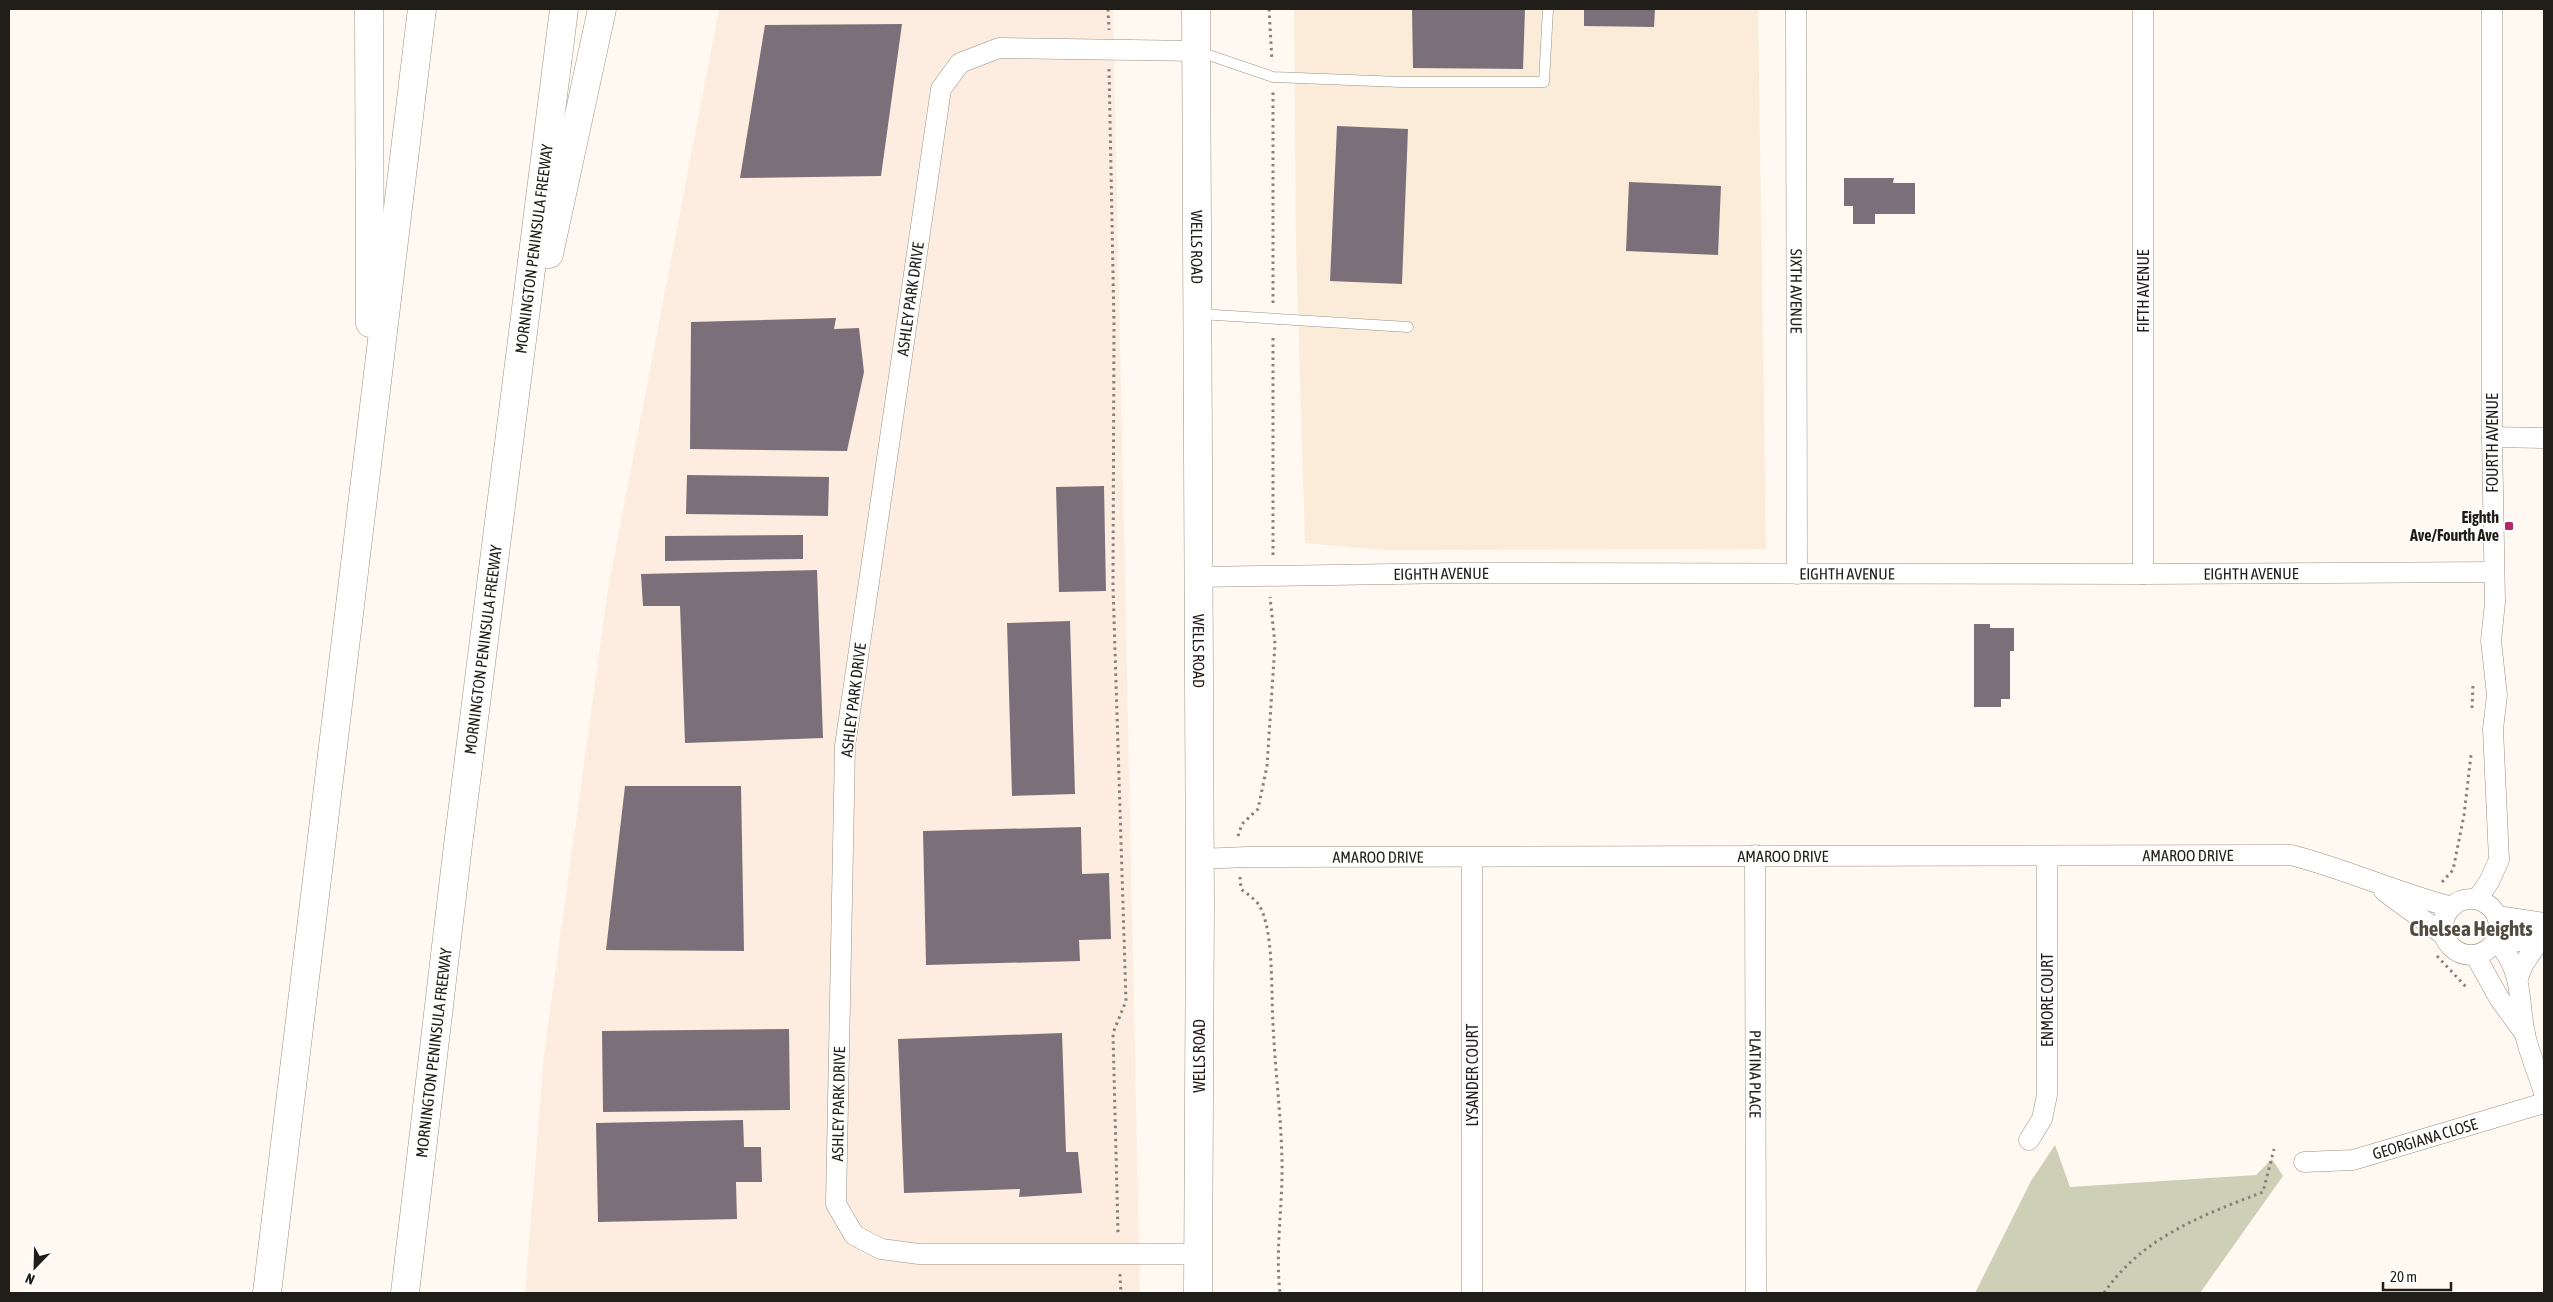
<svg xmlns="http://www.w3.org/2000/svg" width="2553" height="1302" font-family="'Asap Condensed',sans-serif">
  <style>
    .commercial { fill: #fdede0 }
    .built { fill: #faecd9 }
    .green { fill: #cdd0b6 }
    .building { fill: #7b707a }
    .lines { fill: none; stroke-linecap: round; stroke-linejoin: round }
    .service-casing { stroke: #999185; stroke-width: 11 }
    .minor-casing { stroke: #999185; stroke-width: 21 }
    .secondary-casing { stroke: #999185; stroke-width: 29 }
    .motorway-casing { stroke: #999185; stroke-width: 29 }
    .path { stroke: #86827b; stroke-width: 3; stroke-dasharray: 2.5 4; stroke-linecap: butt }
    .service { stroke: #fff; stroke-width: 10 }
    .minor { stroke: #fff; stroke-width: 20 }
    .secondary { stroke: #fff; stroke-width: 28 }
    .motorway { stroke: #fff; stroke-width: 28 }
    .poi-dot { fill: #b32967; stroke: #fff; stroke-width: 2 }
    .labels { text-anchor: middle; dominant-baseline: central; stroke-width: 4; stroke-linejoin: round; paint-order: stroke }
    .street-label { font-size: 16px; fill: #211e19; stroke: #fff }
    .poi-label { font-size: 16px; font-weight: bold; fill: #211e19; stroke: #fff; text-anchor: end }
    .district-label { font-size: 21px; font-weight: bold; fill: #534b40; stroke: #fff }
  </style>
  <rect width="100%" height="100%" fill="#fff9f1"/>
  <!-- commercial -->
  <path class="commercial" d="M719,9H1113L1140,1293H525L544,1054L608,589Z"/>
  <!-- built -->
  <path class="built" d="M1294,9H1758L1766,549L1385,550L1305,543L1296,247Z"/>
  <!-- green -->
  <path class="green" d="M2055,1145L2070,1187L2256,1175L2272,1159L2283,1176L2200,1293H1975L2031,1181Z"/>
  <!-- building -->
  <path class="building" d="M1412,9H1525L1523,69L1413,68Z
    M1584,9H1655L1654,27L1584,26Z
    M902,24L881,176L740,178L765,25Z
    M1337,126L1408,129L1402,284L1330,281Z
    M1844,178H1894L1893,183H1915V214H1875V224H1853V206H1844Z
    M1629,182L1721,186L1718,255L1626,251Z
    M836,318L834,329L859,328L864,372L847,451L690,449L691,322Z
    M687,475L829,477L828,516L686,514Z
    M1104,486L1106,591L1059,592L1056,487Z
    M803,535V559L665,561V536Z
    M817,570L823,738L685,743L680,606H643L641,574Z
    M1070,621L1075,794L1012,796L1007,623Z
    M1974,624H1990V628H2014V651H2010V699H2001V707H1974Z
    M625,786H741L744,951L606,950Z
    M1081,827L1082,874L1109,873L1111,939L1079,940L1080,961L926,965L923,831Z
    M789,1029L790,1110L603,1112L602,1031Z
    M1062,1033L1066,1152H1078L1082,1193L1019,1197L1020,1189L904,1193L898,1039Z
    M743,1120L744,1147H761L762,1182H736L737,1219L598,1222L596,1123Z"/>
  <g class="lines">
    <defs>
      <path id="service" d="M1197,51L1273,77L1401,82H1544L1548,9
        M1199,314L1408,327"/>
      <g id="minor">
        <path id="s1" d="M1796,9L1797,574"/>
        <path d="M2143,9V574"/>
        <path d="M1196,51L999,48L960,63L941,89L845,746L836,1204L854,1235L881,1249L919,1254H1197"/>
        <path d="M2492,437L2544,438"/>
        <path id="s2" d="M1199,577L1455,573L2143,574L2493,572"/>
        <path id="s3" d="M1755,855L1756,1293"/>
        <path d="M1472,857V1293"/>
        <path id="s4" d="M1199,859L1247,857L2291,855C2346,869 2397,893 2452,907"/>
        <path d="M2384,891L2445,936"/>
        <path d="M2477,899L2489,882L2499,860L2493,729L2497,695L2491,641L2495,602L2492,437V9"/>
        <circle cx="2471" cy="927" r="28"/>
        <path d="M2497,916L2544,923"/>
        <path d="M2497,939L2514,942L2544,937"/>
        <path d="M2496,940C2525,974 2517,995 2525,1034C2529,1053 2538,1073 2544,1093"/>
        <path d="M2475,955L2499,998L2525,1034"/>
        <path d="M2518,978L2523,965L2541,938"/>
        <path d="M2029,1140L2042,1119L2047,1095V857"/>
        <path id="s5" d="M2304,1162L2353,1160L2544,1103"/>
      </g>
      <g id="secondary">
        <path id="s6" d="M1196,9L1200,906L1198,1293"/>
      </g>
      <g id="motorway">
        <path d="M369,9L370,323"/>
        <path d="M549,254L602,9"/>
        <path d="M267,1293L422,9"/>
        <path id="s7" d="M405,1293L458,845L564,9"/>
      </g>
    </defs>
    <!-- service casing -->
    <use href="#service" class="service-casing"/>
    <!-- minor casing -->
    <use href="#minor" class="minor-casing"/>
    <!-- secondary casing -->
    <use href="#secondary" class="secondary-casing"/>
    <!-- motorway casing -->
    <use href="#motorway" class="motorway-casing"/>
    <!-- path -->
    <path class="path" d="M1108,9L1109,30
      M1269,9L1272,61
      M1109,69L1114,324L1113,586L1126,1001L1113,1033L1118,1233
      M1273,303V92
      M1273,555V334
      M2472,708L2473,685
      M1238,836L1242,824L1258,809L1267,766L1275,644L1270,597
      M1240,877L1241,889C1247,894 1257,900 1260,907C1274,931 1271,995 1273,1024C1275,1069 1281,1114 1282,1160C1283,1205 1275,1249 1280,1293
      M2442,882L2453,870L2464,815L2471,755
      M2437,956L2467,988
      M1120,1274L1121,1293
      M2104,1293C2142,1237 2203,1215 2263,1192L2274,1149"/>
    <!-- service -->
    <use href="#service" class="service"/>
    <!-- minor -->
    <use href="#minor" class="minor"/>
    <!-- secondary -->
    <use href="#secondary" class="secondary"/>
    <!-- motorway -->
    <use href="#motorway" class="motorway"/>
  </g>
  <!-- markers -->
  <rect class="poi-dot" x="2504" y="521" width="10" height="10" rx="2.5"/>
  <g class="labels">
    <!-- street labels -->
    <g class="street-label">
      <text stroke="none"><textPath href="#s6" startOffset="238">WELLS ROAD</textPath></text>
      <text stroke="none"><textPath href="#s7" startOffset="1052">MORNINGTON PENINSULA FREEWAY</textPath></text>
      <text stroke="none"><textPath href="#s1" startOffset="282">SIXTH AVENUE</textPath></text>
      <text transform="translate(2143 291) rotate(-90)">FIFTH AVENUE</text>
      <text transform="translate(910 299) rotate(-82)">ASHLEY PARK DRIVE</text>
      <text transform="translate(2492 443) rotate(-90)">FOURTH AVENUE</text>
      <text stroke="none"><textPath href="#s2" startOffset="242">EIGHTH AVENUE</textPath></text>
      <text stroke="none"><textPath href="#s2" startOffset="1052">EIGHTH AVENUE</textPath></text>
      <text stroke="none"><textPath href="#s2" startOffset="648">EIGHTH AVENUE</textPath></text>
      <text stroke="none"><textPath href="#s7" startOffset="648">MORNINGTON PENINSULA FREEWAY</textPath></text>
      <text stroke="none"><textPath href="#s6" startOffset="642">WELLS ROAD</textPath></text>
      <text transform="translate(853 700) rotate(-83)">ASHLEY PARK DRIVE</text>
      <text stroke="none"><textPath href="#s4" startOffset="989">AMAROO DRIVE</textPath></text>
      <text stroke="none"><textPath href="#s4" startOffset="584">AMAROO DRIVE</textPath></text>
      <text stroke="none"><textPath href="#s4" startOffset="179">AMAROO DRIVE</textPath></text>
      <text transform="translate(2047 1000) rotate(-90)">ENMORE COURT</text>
      <text stroke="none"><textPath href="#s7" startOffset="242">MORNINGTON PENINSULA FREEWAY</textPath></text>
      <text transform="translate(1199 1056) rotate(-90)">WELLS ROAD</text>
      <text stroke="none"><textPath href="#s3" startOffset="219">PLATINA PLACE</textPath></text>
      <text transform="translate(1472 1075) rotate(-90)">LYSANDER COURT</text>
      <text transform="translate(838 1104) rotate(-89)">ASHLEY PARK DRIVE</text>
      <text stroke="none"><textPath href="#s5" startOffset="124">GEORGIANA CLOSE</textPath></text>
    </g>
    <!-- poi labels -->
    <g class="poi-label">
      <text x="2499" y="517">Eighth<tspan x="2499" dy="18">Ave/Fourth Ave</tspan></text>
    </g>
    <!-- district labels -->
    <g class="district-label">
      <text x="2471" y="928">Chelsea Heights</text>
    </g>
  </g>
  <!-- border -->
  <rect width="2553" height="1302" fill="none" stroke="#211e19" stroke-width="20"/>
  <!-- north arrow -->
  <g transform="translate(35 1267) rotate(203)" stroke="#ffffff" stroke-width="4" paint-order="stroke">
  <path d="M0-4L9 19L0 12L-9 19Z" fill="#211e19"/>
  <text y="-8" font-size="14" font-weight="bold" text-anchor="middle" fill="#211e19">N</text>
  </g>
  <!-- scale -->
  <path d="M2383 1282v8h68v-8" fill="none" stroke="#211e19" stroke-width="2.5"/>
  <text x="2390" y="1282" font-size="15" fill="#211e19" stroke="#ffffff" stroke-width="4" paint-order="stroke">20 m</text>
</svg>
